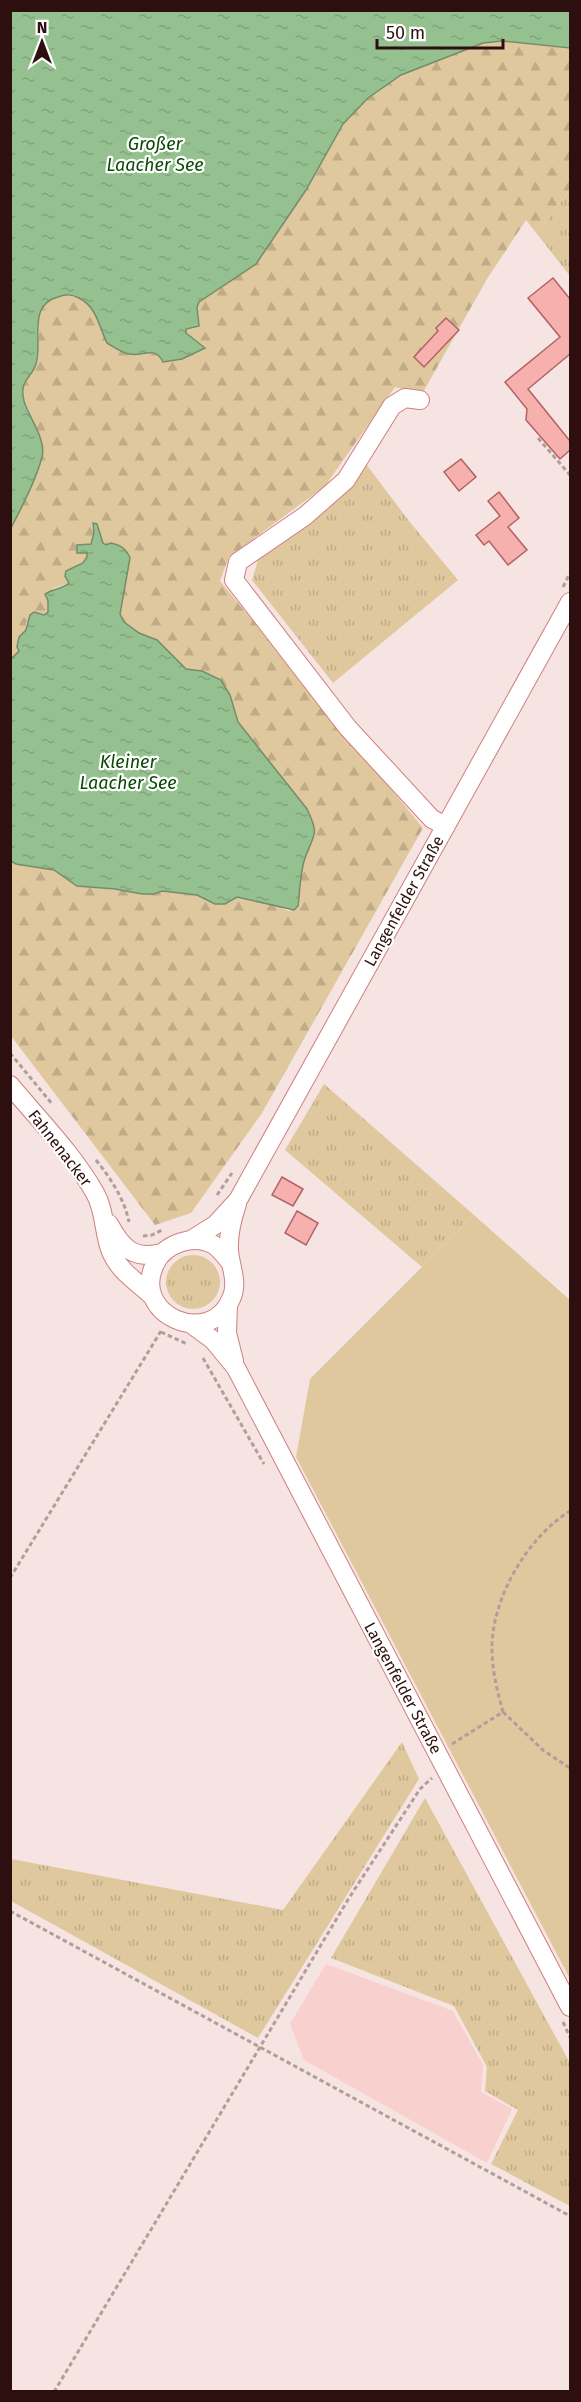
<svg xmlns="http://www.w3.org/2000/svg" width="581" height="2402" font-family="'Fira Sans',sans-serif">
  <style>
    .built { fill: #f8d0ce }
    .grass { fill: url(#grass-tufts) }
    .forest { fill: url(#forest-firs) }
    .green { fill: #dfc89e }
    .water { fill: url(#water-ripples); stroke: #768c69; stroke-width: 1.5 }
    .building { fill: #f6b0ad; stroke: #b26261; stroke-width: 1.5 }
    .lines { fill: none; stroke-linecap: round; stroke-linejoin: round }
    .minor-casing { stroke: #d17e7c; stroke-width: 20 }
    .path { stroke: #b39d9b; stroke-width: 3; stroke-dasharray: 4.5 3; stroke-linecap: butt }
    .minor { stroke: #fff; stroke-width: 18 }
    .labels { text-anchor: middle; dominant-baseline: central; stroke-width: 4.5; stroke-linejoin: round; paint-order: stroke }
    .street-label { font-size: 16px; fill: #2e0f0f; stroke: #fff }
    .water-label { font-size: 18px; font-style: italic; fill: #0a4905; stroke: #fff }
  </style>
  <defs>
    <pattern id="grass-tufts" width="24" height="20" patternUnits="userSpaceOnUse" patternTransform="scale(1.5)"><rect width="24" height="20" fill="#dfc89e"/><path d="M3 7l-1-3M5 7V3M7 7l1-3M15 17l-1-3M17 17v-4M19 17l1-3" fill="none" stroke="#c0ab87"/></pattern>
    <pattern id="forest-firs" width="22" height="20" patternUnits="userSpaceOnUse" patternTransform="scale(1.5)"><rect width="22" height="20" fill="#dfc89e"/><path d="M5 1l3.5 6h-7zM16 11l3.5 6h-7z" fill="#c0ab87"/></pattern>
    <pattern id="water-ripples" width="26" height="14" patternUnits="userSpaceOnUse" patternTransform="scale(1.5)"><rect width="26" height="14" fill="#95c190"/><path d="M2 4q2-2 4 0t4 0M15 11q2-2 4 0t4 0" fill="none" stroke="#81a57b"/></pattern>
  </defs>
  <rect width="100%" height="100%" fill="#f6e4e2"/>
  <!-- built -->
  <path class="built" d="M326,1964L453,2011L483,2065L481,2092L512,2109L487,2163L304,2060L290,2024Z"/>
  <!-- grass -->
  <path class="grass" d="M570,189V276L537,234Z
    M366,464L409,521L458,580L333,683L252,580L259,557L328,509Z
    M324,1084L474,1215L422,1267L285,1150Z
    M166 1282a27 27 0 1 1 54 0a27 27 0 1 1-54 0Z
    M402,1742L419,1779L258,2038L11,1901V1859L283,1910Z
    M425,1798L570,2063V2206L491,2164L518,2110L485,2091L487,2067L454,2006L331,1958Z"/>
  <!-- forest -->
  <path class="forest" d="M502,41L570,48V189L537,234L526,220L487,279L422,394L395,387L325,486L229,557L220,581L423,828L262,1113L191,1213L155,1225L11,1036V861L16,864L54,870L77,886L154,894L162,891L197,895L215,904H225L237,897L267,902L289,911L298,905C300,891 300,872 305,858C315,833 320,836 307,809L238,722L230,695L202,671L186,669L157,640L139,633L124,622L120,614L128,571L117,544L111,543L106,545L103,543L99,528L92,526L94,533L91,544L82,546V552L87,553V557L83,563L68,570L69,583L54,588L45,597L48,601V612L44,615L38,613L26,623V630L19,637V651L11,659V528L43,454L37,429L24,400L23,382L36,365L39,337V316L42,305L49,299L67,294L79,298L91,305L107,343L129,354L151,351L160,356L204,349L185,334L186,329L199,318L197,307L199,302L256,264L306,190L343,124L368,98L401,75L483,43Z"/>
  <!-- green -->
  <path class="green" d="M474,1215L570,1300V1979L296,1457L310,1379Z"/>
  <!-- water -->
  <path class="water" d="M11,10L570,11V48L502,41L483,43L401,75L368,98L343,124L306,190L256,264L199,302L197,307L199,326L186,329V333L205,348L182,359L163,362C155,345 143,357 129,354C122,353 114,347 107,343C99,327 97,307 79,298C71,294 66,294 58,297C27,305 43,340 36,364C31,379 19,380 24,401C28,416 47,440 42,457C37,477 21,509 11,528Z
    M93,523L97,524L103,543L106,545L111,543C120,545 126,548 130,558L120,614L124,622L139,633L157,640L186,669L202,671L221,680L230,695L238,722L307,809C320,836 314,833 305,858C300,872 300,891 298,906L294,910L237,897L225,904H215L197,895L162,891L154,894H142L115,889L77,886L54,870L16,864L11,861V659L19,651L17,647L19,637L26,630L30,615L34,612L44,615L48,612V601L45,594C52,589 63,589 69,583L65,576L66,571L83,563L87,557V553H77V545L91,544L94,533Z"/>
  <!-- building -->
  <path class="building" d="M553,278L570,299V354L528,389L570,441V450L560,459L526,420L527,409L505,382L560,337L528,298Z
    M446,318L459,330L424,367L414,357L438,331L436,328Z
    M461,459L476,477L459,491L444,472Z
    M499,492L519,518L508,527L527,550L508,565L489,541L484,545L476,535L500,516L488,501Z
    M282,1177L303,1189L293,1206L272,1195Z
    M297,1211L318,1223L306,1245L285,1233Z"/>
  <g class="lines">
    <defs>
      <path id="minor" d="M420,400L405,398L392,406L346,480L305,516L238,562L234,580L348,728L432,819L446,826
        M10,1085C39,1120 73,1154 95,1193C106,1212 103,1235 112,1254C121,1273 139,1283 153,1297
        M109,1224C122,1248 133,1260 162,1253
        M191,1240L215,1225L238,1200L570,602
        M230,1262C225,1256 220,1249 214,1245C194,1233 164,1244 155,1264C130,1315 210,1349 231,1299C239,1282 230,1267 229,1250C228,1234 232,1219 237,1204
        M228,1306L227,1333L234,1361
        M191,1324L213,1340L236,1368L570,2007"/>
    </defs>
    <!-- minor casing -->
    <use href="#minor" class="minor-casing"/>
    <!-- path -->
    <path class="path" d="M538,438L570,475
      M563,587L570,573
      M10,1053L53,1105
      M96,1160C111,1179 124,1198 129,1222
      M217,1195L232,1173
      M143,1236L152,1235L162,1230
      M161,1332L187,1344
      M203,1358L264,1464
      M10,1578L161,1331
      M503,1712L544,1751L570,1768
      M452,1744L503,1712C497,1690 492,1670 492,1648C492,1597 528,1537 570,1511
      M10,1911L570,2216
      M563,2022L570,2037
      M54,2392L349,1898L420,1789L432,1778"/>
    <!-- minor -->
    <use href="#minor" class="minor"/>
  </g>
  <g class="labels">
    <!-- street labels -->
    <g class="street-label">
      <text transform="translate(404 901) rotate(-61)">Langenfelder Straße</text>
      <text transform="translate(60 1148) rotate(52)">Fahnenacker</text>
      <text transform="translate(403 1688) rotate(62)">Langenfelder Straße</text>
    </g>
    <!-- water labels -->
    <g class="water-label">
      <text x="155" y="144">Großer<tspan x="155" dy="21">Laacher See</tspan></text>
      <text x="128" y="762">Kleiner<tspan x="128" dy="21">Laacher See</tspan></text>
    </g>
  </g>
  <!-- border -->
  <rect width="581" height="2402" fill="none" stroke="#2e0f0f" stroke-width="24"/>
  <!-- north arrow -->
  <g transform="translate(42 42)" stroke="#ffffff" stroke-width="4.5" paint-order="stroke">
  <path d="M0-4.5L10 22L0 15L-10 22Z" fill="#2e0f0f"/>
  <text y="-9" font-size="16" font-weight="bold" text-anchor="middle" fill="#2e0f0f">N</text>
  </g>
  <!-- scale -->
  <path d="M377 39v9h126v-9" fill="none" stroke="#2e0f0f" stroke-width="3"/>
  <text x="386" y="39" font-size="18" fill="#2e0f0f" stroke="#ffffff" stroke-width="4.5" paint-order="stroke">50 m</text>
</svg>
